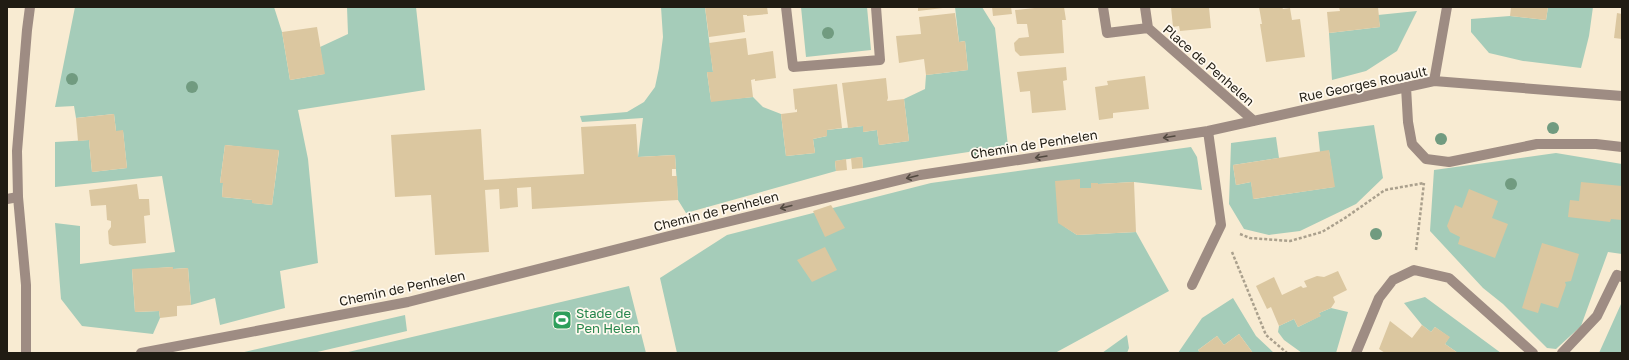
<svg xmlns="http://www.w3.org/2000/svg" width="1629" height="360" font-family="'Golos Text',sans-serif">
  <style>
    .green { fill: #a5ccb9; fill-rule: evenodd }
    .building { fill: #dbc7a0 }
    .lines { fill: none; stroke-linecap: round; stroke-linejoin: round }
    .path { stroke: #aaa08d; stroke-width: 2.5; stroke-dasharray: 3 2; stroke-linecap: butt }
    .minor { stroke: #9e8c83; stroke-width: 10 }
    .tertiary { stroke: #9e8c83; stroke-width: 10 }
    .tree { fill: #719b80 }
    .oneway { stroke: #524940 }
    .labels { text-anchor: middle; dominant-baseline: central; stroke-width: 3.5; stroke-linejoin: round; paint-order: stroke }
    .street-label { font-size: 13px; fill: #201c13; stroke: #fff9ef }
    .leisure-label { font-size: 13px; fill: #27864d; stroke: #fff9ef; text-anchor: start }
  </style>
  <rect width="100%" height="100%" fill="#f8ebd2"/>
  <!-- green -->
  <path class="green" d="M75,7H274L282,32L290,80L324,74L320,47L348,34L347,7H416L425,90L298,110L308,159L318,263L280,271L285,308L220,325L215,298L191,305L188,268L173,269L172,267L132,270L135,312L159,311L160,318L153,334L82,326L61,299L55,223L80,226V264L175,252L162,176L55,187V142L89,140L92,172L127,168L123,131H116L114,114L76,118L74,106L55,107ZM225,145L279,151L272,205L253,203L252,200L222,197L223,183H220Z
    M661,7H705L713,72H707L711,101L753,97L763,107L781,114L786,156L815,153L813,139L827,136V130L863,126V132L877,130L879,145L909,141L904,99L925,89L926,75L968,70L965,41L959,42L955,7H982L995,28L1008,146L863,168L862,157L835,161L836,171L686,213L678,200L675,155L638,157L643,118L582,122L580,116L627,112L644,102L655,87L659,68L663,37Z
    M801,7H867L871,50L806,57Z
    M1548,7H1593L1589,36L1581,68L1523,61L1489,53L1471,32V19L1510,16L1546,20Z
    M1417,11L1397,51L1366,71L1332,80L1329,33L1380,27L1378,15Z
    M1374,125L1383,178L1356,204L1300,231L1269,235L1244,229L1229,204L1231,143L1276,137L1279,158L1233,165L1236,185L1251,182L1254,199L1334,187L1329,151L1320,152L1318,132Z
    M1191,147L1197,157L1202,190L1134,182L1098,184V183H1092L1091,188H1080V179L1065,227L1077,235L1136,232L1169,291L1055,353H677L660,278L727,235L931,183Z
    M1556,153L1622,164V254L1608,252L1581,326L1556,349L1547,348L1503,304L1483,288L1430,231L1434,170Z
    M629,286L646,353H344Z
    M1425,297L1501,353H1458L1445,344L1449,337L1435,327L1431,332L1422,325L1404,303Z
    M1233,298L1256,336L1274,353H1253L1239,334L1224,345L1217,336L1198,350L1200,353H1178L1202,318Z
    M1621,304L1622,353H1599Z
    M1331,308L1348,312L1336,353H1302L1284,340L1278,332L1279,326L1294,319L1298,327L1320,316L1319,313Z
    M405,315L407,331L313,353H240Z
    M1127,335L1129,348L1127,353H1102Z"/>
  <!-- building -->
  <path class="building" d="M705,7H767L768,14L747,16V15H743L745,32L709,37Z
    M918,7H943V8L918,11Z
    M992,7H1011L1012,14L993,16Z
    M1044,7H1064L1066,20H1062L1064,53L1020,56L1015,51L1014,43L1019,38L1029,37L1027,24H1017L1015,10Z
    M1171,7H1209L1211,28L1180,31L1179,26L1173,27Z
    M1259,7H1282L1283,9L1290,8L1292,20L1300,19L1305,57L1266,62L1260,24H1262Z
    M1339,7H1378L1380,27L1329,33L1327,12L1340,11Z
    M1511,7H1548L1546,20L1510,16Z
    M955,13L959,42L965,41L968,70L926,75L924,59L899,63L896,36L921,34L919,17Z
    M1617,13L1622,14V39L1614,38Z
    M317,27L325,74L290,80L282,32Z
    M746,38L748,55L773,51L776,78L755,81V79L751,80L753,97L711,102L707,72H713L709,43Z
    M1066,67L1067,80L1063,81L1066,110L1032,113L1030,91L1020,92L1017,72Z
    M1145,76L1149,109L1113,113V118L1099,120L1095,87L1108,85L1107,81Z
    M886,78L888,98L887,101L904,99L909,141L879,145L877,130L863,132V126L848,128L842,83Z
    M837,84L842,128L827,130V136L813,139L815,153L786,156L781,114L797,112V109L795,110L793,89Z
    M114,114L116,131L123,130L127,168L92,172L89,140L78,141L76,118Z
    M636,124L638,157L675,155L676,169H672V176H677L678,200L532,209L531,187L517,188L518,207L500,209L499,189L485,190L489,252L435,255L431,195L395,197L391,135L481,129L484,180L584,174L581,127Z
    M225,145L279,150L272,205L252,203V200L222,197L223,183H220Z
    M1329,150L1335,187L1253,199L1251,182L1236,185L1233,165Z
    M862,157L863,168L852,169L851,158Z
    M846,159L847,170L836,171L835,161Z
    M1080,179V188H1091V183H1098V184L1134,182L1136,232L1077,235L1058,223L1055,181Z
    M1581,182L1622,186V220L1611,219L1610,222L1568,217L1570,200L1579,201Z
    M137,184L139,199H149L150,215L144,216L146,243L113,246L109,244L108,231L111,227V221L107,220L106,205L91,206L89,190Z
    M1469,189L1498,201L1492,218L1508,224L1495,258L1458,244L1460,237L1450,232L1447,226L1455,205L1462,208Z
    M831,205L845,228L825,237L813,211Z
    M1542,243L1579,254L1571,281L1565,282L1566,285L1558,308L1541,303L1538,313L1522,308Z
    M825,247L837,270L812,282L797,260Z
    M173,267V269L188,268L191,305L177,306V316L160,318L159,311L135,312L132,269Z
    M1338,271L1347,290L1333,297L1335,302L1331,308L1319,313L1321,316L1298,327L1294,319L1279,326L1271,307L1267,309L1256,286L1274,277L1282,295L1301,286L1303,288L1307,287L1304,281L1317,276L1324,277Z
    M1390,321L1412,338L1422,325L1431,332L1435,327L1450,337L1445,344L1458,353H1385L1379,349Z
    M1239,334L1253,353H1200L1198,350L1217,336L1224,345Z"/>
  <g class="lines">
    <!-- path -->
    <path class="path" d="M1240,234L1250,238L1290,241L1322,232L1345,218L1385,190L1424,183
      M1416,250L1424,183
      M1232,252L1266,335L1287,353"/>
    <!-- minor -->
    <path class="minor" d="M786,7L793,67L880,60L876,7
      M1103,7L1107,33L1148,28
      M1145,7L1148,28L1254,121
      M1434,81L1447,7
      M1406,87L1408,122L1412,144L1426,159L1449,162L1537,144H1596L1622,147
      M7,199L18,197
      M1192,285L1221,225L1208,131
      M141,353L408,302L669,236L920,175L1208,131L1434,81L1622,96
      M1356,353L1379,298L1393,280L1414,270L1449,278L1533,353
      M1562,353L1597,316L1617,275L1622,277"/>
    <!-- tertiary -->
    <path class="tertiary" d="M26,353V285L18,197L17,151L27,30L30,7"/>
  </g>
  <!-- trees -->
  <g class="tree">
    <circle cx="828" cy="33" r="6"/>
    <circle cx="72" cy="79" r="6"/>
    <circle cx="192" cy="87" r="6"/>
    <circle cx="1553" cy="128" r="6"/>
    <circle cx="1441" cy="139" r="6"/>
    <circle cx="977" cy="153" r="6"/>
    <circle cx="1511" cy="184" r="6"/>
    <circle cx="1376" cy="234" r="6"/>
  </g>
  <!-- one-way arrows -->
  <defs><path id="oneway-shaft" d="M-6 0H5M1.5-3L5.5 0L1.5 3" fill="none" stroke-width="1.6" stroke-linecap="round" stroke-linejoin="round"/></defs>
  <g class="oneway">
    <use href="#oneway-shaft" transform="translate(1169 137) rotate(171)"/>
    <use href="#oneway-shaft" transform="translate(1041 157) rotate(171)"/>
    <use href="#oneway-shaft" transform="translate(912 177) rotate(166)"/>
    <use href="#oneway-shaft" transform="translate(786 207) rotate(166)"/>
  </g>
  <!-- icons -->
  <defs>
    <symbol id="stadium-square" viewBox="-11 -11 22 22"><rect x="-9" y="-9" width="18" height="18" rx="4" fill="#2e9e5b" stroke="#fff9ef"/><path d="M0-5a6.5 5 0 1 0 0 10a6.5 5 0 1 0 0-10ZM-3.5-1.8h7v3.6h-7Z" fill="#fff"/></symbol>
  </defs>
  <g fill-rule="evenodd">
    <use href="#stadium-square" x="551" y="309" width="22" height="22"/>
  </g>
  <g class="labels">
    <!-- street labels -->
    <g class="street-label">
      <text transform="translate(1209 65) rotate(41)">Place de Penhelen</text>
      <text transform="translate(1363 84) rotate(-12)">Rue Georges Rouault</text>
      <text transform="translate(1034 144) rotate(-9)">Chemin de Penhelen</text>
      <text transform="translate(716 211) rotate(-14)">Chemin de Penhelen</text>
      <text transform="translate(402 288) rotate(-12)">Chemin de Penhelen</text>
    </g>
    <!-- leisure labels -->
    <g class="leisure-label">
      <text x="576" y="313">Stade de<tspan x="576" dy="15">Pen Helen</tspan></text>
    </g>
  </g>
  <!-- border -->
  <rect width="1629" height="360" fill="none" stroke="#201c13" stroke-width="16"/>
</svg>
